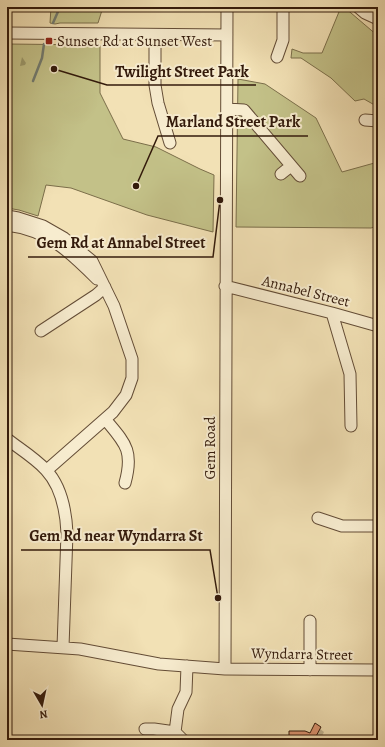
<svg xmlns="http://www.w3.org/2000/svg" width="385" height="747" font-family="Alegreya,serif">
  <style>
    .green { fill: #c3c188; stroke: #7b6e4a }
    .shadow { fill: #0003 }
    .lines { fill: none; stroke-linecap: round; stroke-linejoin: round }
    .stream { stroke: #727b70; stroke-width: 2.5 }
    .building { fill: #dd9571; stroke: #331a0b }
    .minor-casing { stroke: #634c36; stroke-width: 13 }
    .minor { stroke: #f7eccf; stroke-width: 11 }
    .poi-dot { fill: #8f2418; stroke: #f7eccf; stroke-width: 1.5 }
    .labels { text-anchor: middle; dominant-baseline: central; stroke-width: 4; stroke-linejoin: round; paint-order: stroke }
    .poi-label { font-size: 15px; fill: #331a0b; stroke: #f7eccf; text-anchor: start }
    .street-label { font-size: 15px; fill: #331a0b; stroke: #f7eccf }
    .leader { fill: none; stroke: #331a0b; stroke-width: 1.5 }
    .callout-dot { fill: #331a0b; stroke: #f7eccf; stroke-width: 1.5 }
    .callout-label { font-size: 16px; text-anchor: middle; font-weight: bold; fill: #331a0b; stroke: #f7eccf; stroke-width: 4; stroke-linejoin: round; paint-order: stroke }
  </style>
  <rect width="100%" height="100%" fill="#f2e1b5"/>
  <filter id="stains"><feTurbulence type="fractalNoise" baseFrequency=".005" numOctaves="4"/><feColorMatrix values="0 0 0 0 .2 0 0 0 0 .09 0 0 0 0 .02 0 0 0 .5 -.17"/></filter>
  <radialGradient id="worn" r=".72"><stop offset=".6" stop-color="#630" stop-opacity="0"/><stop offset="1" stop-color="#630" stop-opacity=".3"/></radialGradient>
  <!-- green -->
  <path class="green" d="M51,7H103L98,23H60L55,24L50,23Z
    M341,7H344L378,36V107L364,99L355,101L331,78L301,58H291L292,49L303,53H322Z
    M7,44L100,45V93L123,139L156,147L200,169L214,175L213,232L147,215L71,188L46,185L38,216L19,210L7,208Z
    M238,79L265,84L316,118L342,172L378,162V226L371,228L236,227Z"/>
  <!-- shadow -->
  <path class="shadow" d="M22,57L26,63L25,65L20,66Z
    M315,725L324,732L320,740H290L310,734Z"/>
  <g class="lines">
    <!-- stream -->
    <path class="stream" d="M33,7H48
      M53,23L60,7
      M33,81L42,58L44,44"/>
  </g>
  <!-- building -->
  <path class="building" d="M315,723L321,727L314,740H289V731H305L310,733Z"/>
  <g class="lines">
    <defs>
      <path id="minor" d="M358,7L365,13L378,19
        M7,33L227,35
        M155,35V85L158,103L170,143
        M277,57L283,40V7
        M227,109L244,110L300,176
        M365,120L378,121
        M281,174L291,166
        M7,216L18,218L43,226L64,238L92,261L114,306L132,359V378L126,395L113,412L47,470
        M7,225C48,230 70,252 97,279
        M225,286L332,313L378,326
        M332,313L350,374L351,426
        M41,331L96,295L105,287
        M105,419C125,443 134,450 125,483
        M7,439C20,449 35,458 46,470C62,487 66,511 67,533L63,647
        M318,518L342,526H378
        M310,621V670
        M7,644L80,649L159,664L225,669L378,670
        M225,669L227,7
        M145,729H154L175,732L183,740
        M175,732L178,709L186,692L187,666"/>
    </defs>
    <!-- minor casing -->
    <use href="#minor" class="minor-casing"/>
    <!-- minor -->
    <use href="#minor" class="minor"/>
  </g>
  <!-- markers -->
  <rect class="poi-dot" x="45" y="37" width="8" height="8" rx="2"/>
  <g class="labels">
    <!-- poi labels -->
    <g class="poi-label">
      <text x="57" y="41">Sunset Rd at Sunset West</text>
    </g>
    <!-- street labels -->
    <g class="street-label">
      <text transform="translate(306 291) rotate(14)">Annabel Street</text>
      <text transform="translate(210 448) rotate(-90)">Gem Road</text>
      <text transform="translate(302 654) rotate(1)">Wyndarra Street</text>
    </g>
  </g>
  <!-- callouts -->
  <path class="leader" d="M54 69L107 85H256M136 186L158 136H308M220 200L213 257H28M218 598L210 550H21"/>
  <g class="callout-dot">
    <circle cx="54" cy="69" r="4"/>
    <circle cx="136" cy="186" r="4"/>
    <circle cx="220" cy="200" r="4"/>
    <circle cx="218" cy="598" r="4"/>
  </g>
  <g class="callout-label">
    <text x="182" y="77">Twilight Street Park</text>
    <text x="233" y="127">Marland Street Park</text>
    <text x="121" y="248">Gem Rd at Annabel Street</text>
    <text x="116" y="541">Gem Rd near Wyndarra St</text>
  </g>
  <!-- margin -->
  <rect width="385" height="747" fill="none" stroke="#f2e1b5" stroke-width="24"/>
  <rect x="8" y="8" width="369" height="731" fill="none" stroke="#331a0b" stroke-width="2"/>
  <rect x="12" y="12" width="361" height="723" fill="none" stroke="#331a0b"/>
  <!-- north arrow -->
  <g transform="translate(42 705) rotate(171)" stroke="#f7eccf" stroke-width="3" paint-order="stroke">
  <path d="M0-3L7 15L0 10L-7 15Z" fill="#331a0b"/>
  <text y="-6" font-size="11" font-weight="bold" text-anchor="middle" fill="#331a0b">N</text>
  </g>
  <rect width="100%" height="100%" filter="url(#stains)"/>
  <rect width="100%" height="100%" fill="url(#worn)"/>
</svg>
